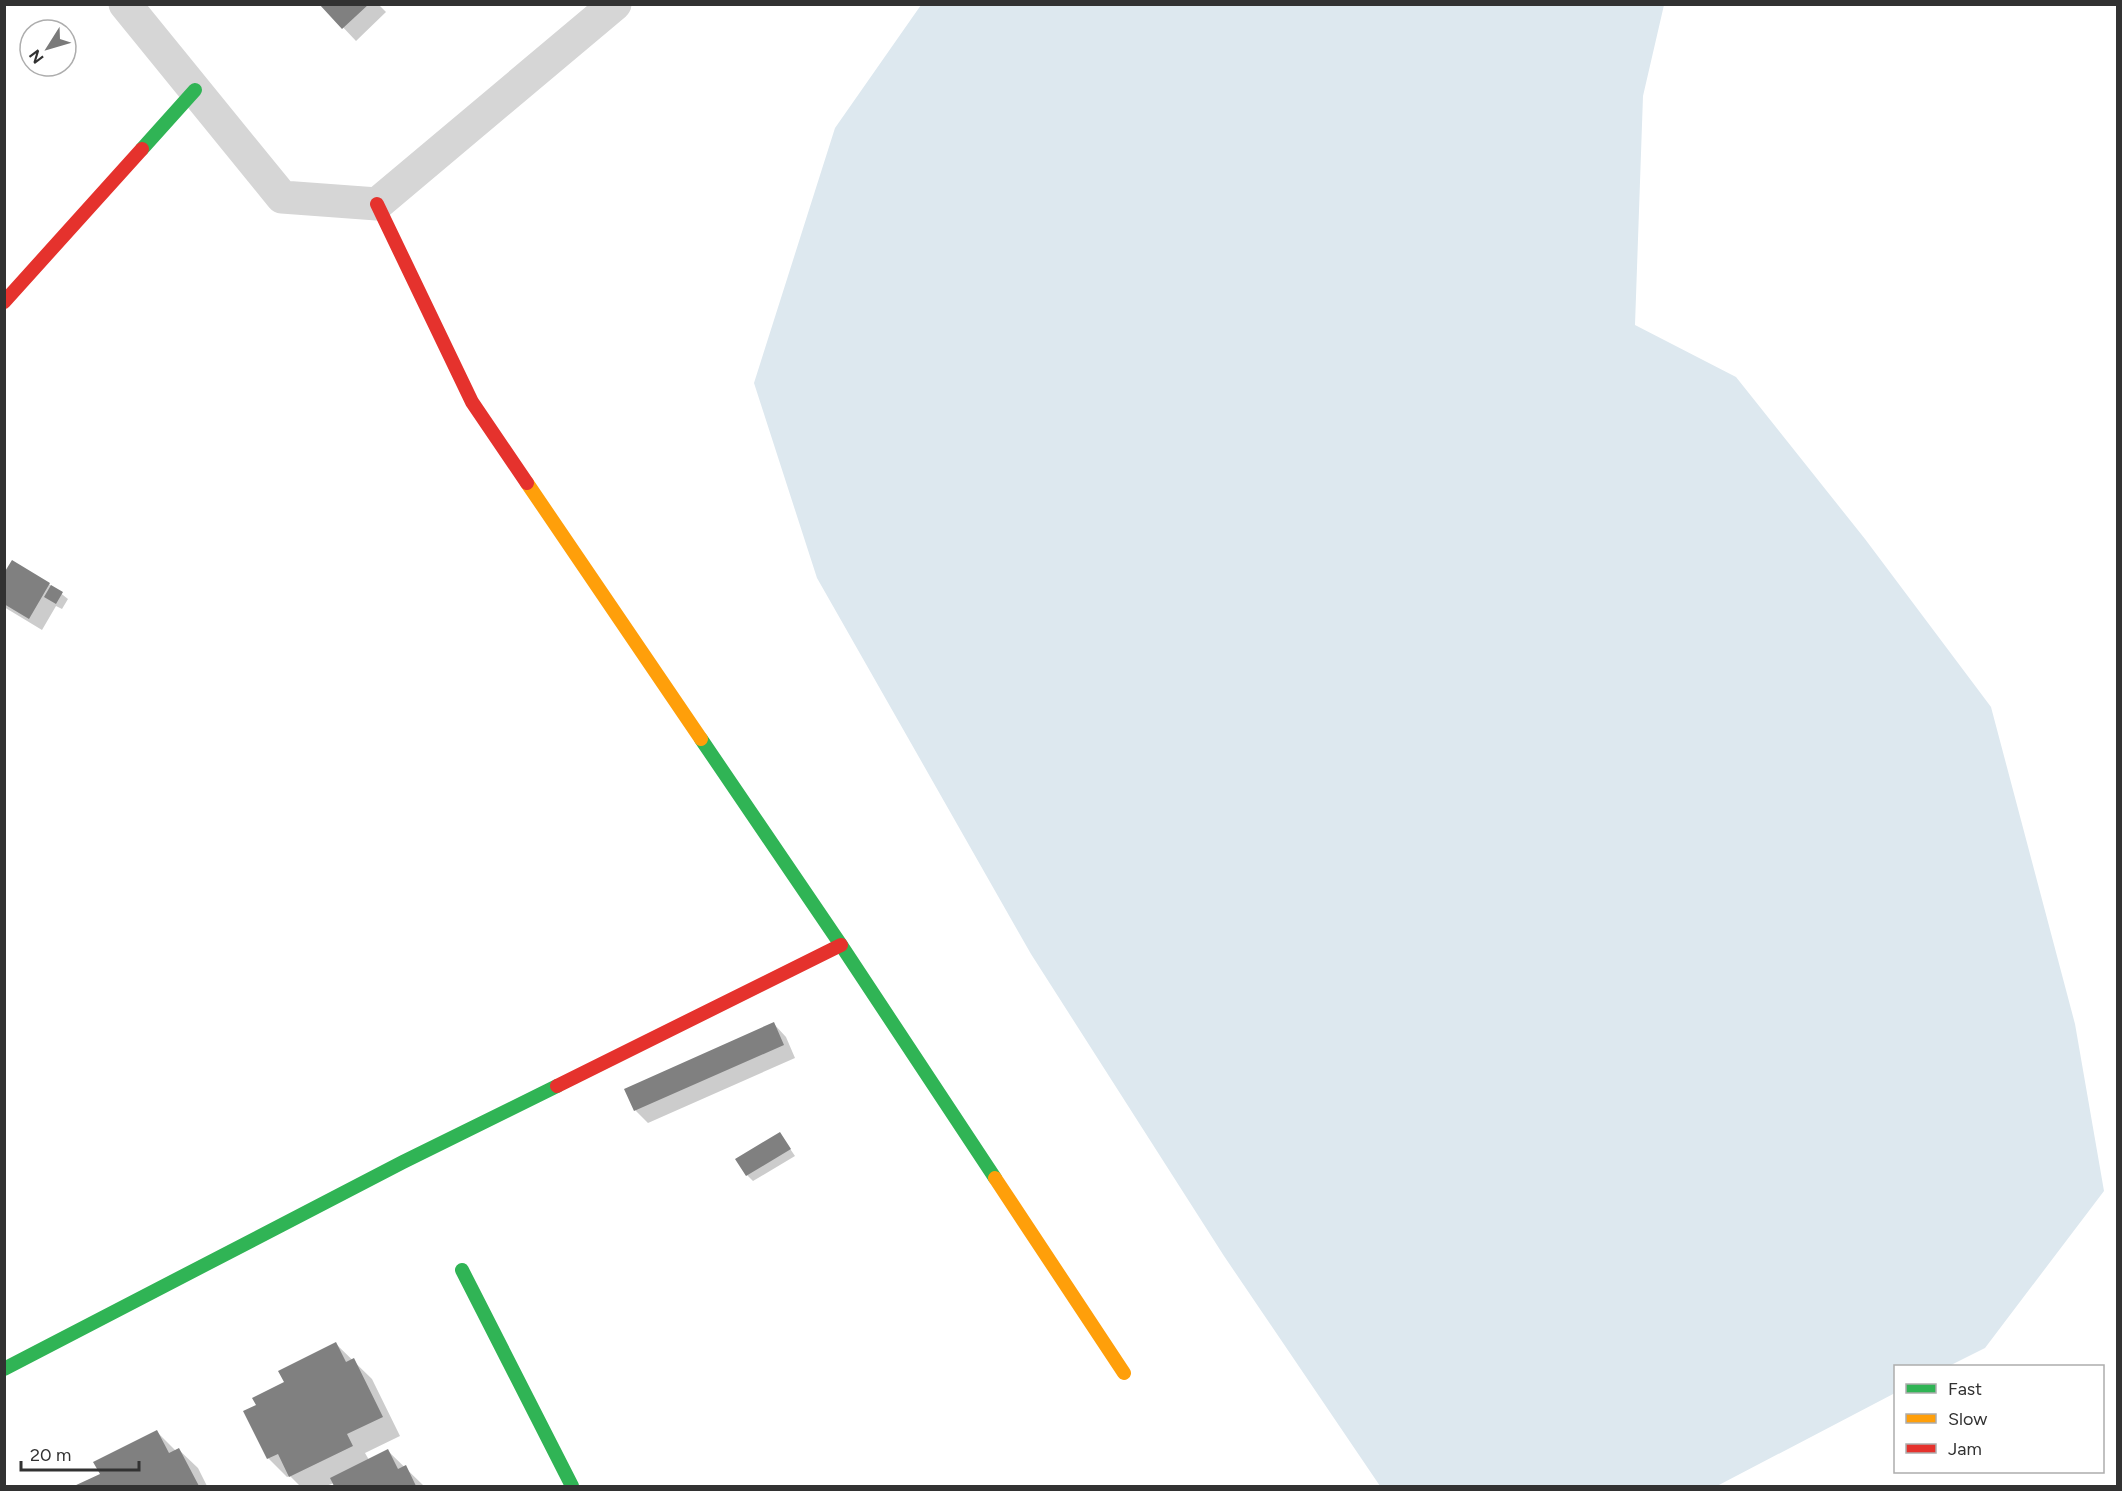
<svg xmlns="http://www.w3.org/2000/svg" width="2122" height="1491" font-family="Figtree,sans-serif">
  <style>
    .water { fill: #dde8ef }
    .shadow { fill: #0003 }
    .building { fill: #808080 }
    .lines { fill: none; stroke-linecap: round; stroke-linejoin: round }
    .street { stroke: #d6d6d6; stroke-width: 33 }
    .fast { stroke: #30b455; stroke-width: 14 }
    .slow { stroke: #ff9f0a; stroke-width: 14 }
    .jam { stroke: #e5322d; stroke-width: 14 }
  </style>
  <rect width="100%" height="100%" fill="#fff"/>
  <!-- water -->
  <path class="water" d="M921,5H1664L1643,96L1635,325L1736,377L1865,539L1991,707L2075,1024L2104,1191L1985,1348L1949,1366H1896L1895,1393L1717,1486H1380L1224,1256L1031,954L817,578L754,383L835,128Z"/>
  <!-- shadow -->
  <path class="shadow" d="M321,4H378L386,12L356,41Z
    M13,562L49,584L68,599L62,609L56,606L42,630L4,607V576Z
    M774,1024L786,1037L795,1058L648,1123L636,1111L626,1090Z
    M780,1134L795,1156L753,1181L747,1175Z
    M336,1344L372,1379L400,1436L365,1453L369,1460L388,1451L424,1486H336L334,1483L326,1486H300L290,1476L287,1477L268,1458L245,1412L258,1405Z
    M157,1432L176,1451L179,1450L198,1468L207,1486H78L102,1474Z"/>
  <!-- building -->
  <path class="building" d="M319,4H369L342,29Z
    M12,560L50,583L29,619L4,604V573Z
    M51,585L63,592L56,604L44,597Z
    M774,1022L784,1045L634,1111L624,1089Z
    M780,1132L791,1149L746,1176L735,1159Z
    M336,1342L346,1362L354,1358L383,1417L347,1434L353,1446L289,1477L278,1454L267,1459L243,1411L256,1405L252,1398L284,1382L278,1371Z
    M157,1430L169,1453L179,1448L199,1486H74L100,1474L93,1462Z
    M388,1449L398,1469L406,1465L416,1486H334L330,1478Z"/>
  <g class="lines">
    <!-- street -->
    <path class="street" d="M125,4L282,197L377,204L615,4"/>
    <!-- fast -->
    <path class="fast" d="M142,149L195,90
      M701,739L841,945L995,1178
      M462,1270L572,1486
      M4,1369L403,1162L557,1086"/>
    <!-- slow -->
    <path class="slow" d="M527,483L701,739
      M995,1178L1124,1373"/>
    <!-- jam -->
    <path class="jam" d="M377,204L472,402L527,483
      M4,302L142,149
      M557,1086L841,945"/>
  </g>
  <!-- border -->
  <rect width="2122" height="1491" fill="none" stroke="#323232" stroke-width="12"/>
  <!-- legend -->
  <rect x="1894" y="1365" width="210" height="108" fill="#ffffff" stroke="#adadad" stroke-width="1.5"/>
  <rect x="1906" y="1384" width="30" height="9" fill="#30b455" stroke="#adadad" stroke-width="1.5"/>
  <text x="1948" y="1395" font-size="18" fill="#323232">Fast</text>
  <rect x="1906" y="1414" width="30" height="9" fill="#ff9f0a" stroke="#adadad" stroke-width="1.5"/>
  <text x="1948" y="1425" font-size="18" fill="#323232">Slow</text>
  <rect x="1906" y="1444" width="30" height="9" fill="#e5322d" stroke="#adadad" stroke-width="1.5"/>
  <text x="1948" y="1455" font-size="18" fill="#323232">Jam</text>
  <!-- north arrow -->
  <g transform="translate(48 48) rotate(233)"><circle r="28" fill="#ffffff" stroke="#adadad" stroke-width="1.5"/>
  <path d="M0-4.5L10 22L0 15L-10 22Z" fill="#7a7a7a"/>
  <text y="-9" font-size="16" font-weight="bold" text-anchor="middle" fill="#323232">N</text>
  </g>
  <!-- scale -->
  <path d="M21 1461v9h118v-9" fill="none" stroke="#323232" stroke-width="3"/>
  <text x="30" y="1461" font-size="18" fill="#323232" stroke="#ffffff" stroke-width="4.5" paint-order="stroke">20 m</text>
</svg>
